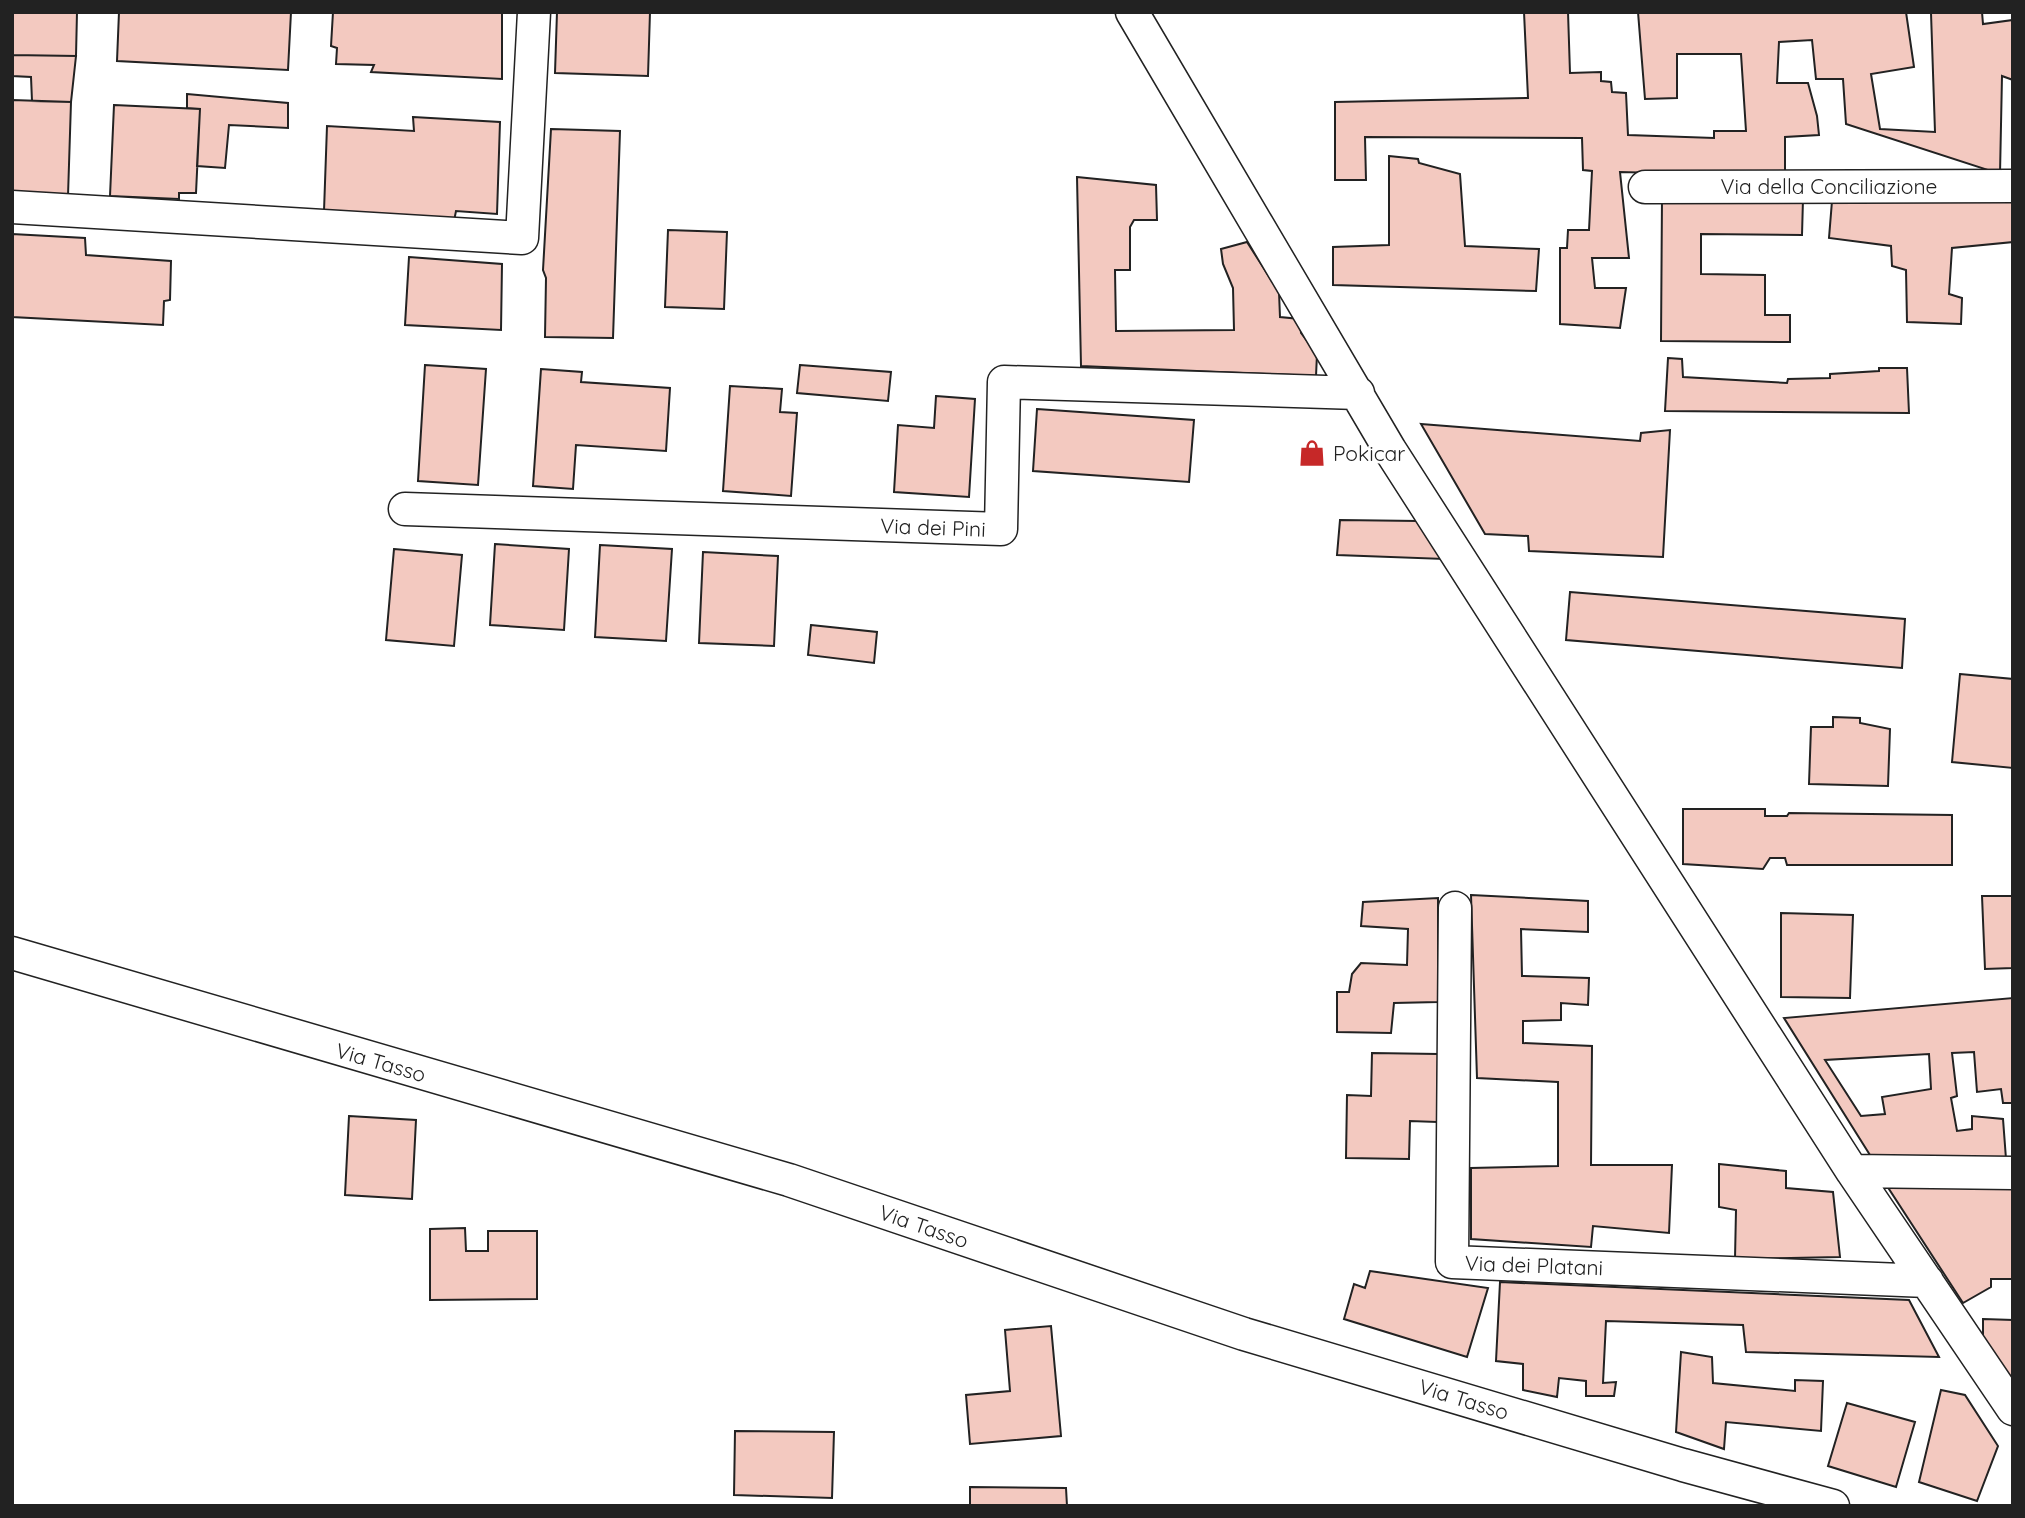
<svg xmlns="http://www.w3.org/2000/svg" width="2025" height="1518" font-family="Quicksand,sans-serif">
  <style>
    .building { fill: #f3c9c0; stroke: #222; stroke-width: 2; fill-rule: evenodd }
    .lines { fill: none; stroke-linecap: round; stroke-linejoin: round }
    .street-casing { stroke: #222; stroke-width: 35 }
    .street { stroke: #fff; stroke-width: 32 }
    .labels { text-anchor: middle; dominant-baseline: central; stroke-width: 5; stroke-linejoin: round; paint-order: stroke }
    .street-label { font-size: 21px; fill: #222; stroke: #fff }
    .poi-label { font-size: 21px; fill: #222; stroke: #fff; text-anchor: start }
  </style>
  <rect width="100%" height="100%" fill="#fff"/>
  <!-- building -->
  <path class="building" d="M12,12H77L76,56L12,55Z
    M119,12H291L288,70L117,61Z
    M333,12H502V79L371,72L374,65L336,64L337,48L331,46Z
    M557,12H650L648,76L555,73Z
    M1524,12H1568L1570,73L1601,72V81L1611,82L1612,92L1626,93L1628,135L1714,138V131H1746L1741,54H1677V98L1645,99L1638,12H1906L1914,67L1871,74L1880,129L1935,132L1931,13L1982,12L1983,24L2013,20V80L2002,76L2000,174L1846,124L1843,79H1816L1812,40L1779,42L1777,83H1808L1817,116L1819,135L1785,137V176L1620,172L1629,258H1592L1595,288H1626L1620,328L1560,324V248H1567L1568,230H1589L1592,171L1583,170L1582,138L1365,137L1366,180H1335V102L1528,98Z
    M12,55L76,56L71,102L32,101L31,77L12,76Z
    M187,94L288,103V128L229,125L225,168L197,166L200,109L187,108Z
    M12,100L71,102L68,196L12,191Z
    M114,105L200,109L196,193H179V199L110,196Z
    M413,117L500,122L497,214L456,211L454,221L324,211L327,126L414,131Z
    M551,129L620,131L613,338L545,337L546,278L543,270Z
    M1389,156L1418,159L1419,163L1460,174L1465,246L1539,249L1536,291L1333,285V247L1389,245Z
    M1077,177L1156,185L1157,220H1134L1130,227V270H1115L1116,331L1234,330L1233,288L1223,264L1221,249L1247,242L1279,292L1280,317L1300,319L1301,333L1317,354L1316,376L1081,366Z
    M2013,195V242L1952,248L1949,294L1962,298L1961,324L1907,322L1906,270L1892,266L1891,246L1829,238L1832,201Z
    M1662,197L1803,199L1802,235L1701,234V274L1765,275V315H1790V342L1661,341Z
    M668,230L727,232L724,309L665,307Z
    M12,234L85,238L86,255L171,261L170,300L164,301L163,325L12,317Z
    M409,257L502,264L501,330L405,325Z
    M1668,358L1682,359L1683,377L1787,383L1788,379L1830,378V374L1879,371V368H1907L1909,413L1665,411Z
    M425,365L486,369L478,485L418,481Z
    M800,365L891,372L888,401L797,393Z
    M541,369L582,372L581,382L670,388L666,451L576,445L573,489L533,486Z
    M730,386L782,389L780,412L797,413L791,496L723,491Z
    M936,396L975,399L969,497L894,492L898,425L934,428Z
    M1037,409L1194,420L1189,482L1033,471Z
    M1421,424L1640,441L1641,433L1670,430L1663,557L1529,551L1528,536L1485,534Z
    M1340,520L1418,521L1444,559L1337,555Z
    M495,544L569,549L564,630L490,625Z
    M600,545L672,549L666,641L595,637Z
    M394,549L462,555L454,646L386,640Z
    M703,552L778,556L774,646L699,643Z
    M1570,592L1905,619L1902,668L1566,640Z
    M811,625L877,632L874,663L808,655Z
    M1960,674L2013,679V768L1952,762Z
    M1833,717L1860,718V723L1890,729L1888,786L1809,784L1811,727H1833Z
    M1683,809H1765V816H1787L1789,813L1952,815V865H1787L1785,858H1770L1763,869L1683,864Z
    M1471,895L1588,901V932L1521,929L1522,976L1589,978L1588,1005L1561,1003V1020L1523,1021V1043L1592,1046L1591,1165H1672L1669,1233L1593,1226L1591,1247L1471,1239V1168L1558,1166V1082L1477,1078Z
    M1982,896H2013V968L1985,969Z
    M1438,898V1002L1394,1003L1391,1033L1337,1032V992H1349L1352,974L1361,963L1407,965L1408,929L1361,926L1363,902Z
    M1781,913L1853,915L1850,998L1781,997Z
    M2013,998V1103H2003L2001,1089L1977,1092L1974,1052L1952,1053L1957,1096L1951,1098L1957,1131L1972,1129V1116L2003,1119L2006,1159L1875,1163L1784,1018ZM1929,1054L1931,1089L1882,1097L1885,1114L1861,1116L1825,1060Z
    M1372,1053L1438,1054L1437,1122L1410,1121L1409,1159L1346,1158L1347,1095L1371,1096Z
    M349,1116L416,1120L412,1199L345,1195Z
    M1719,1164L1786,1171V1188L1833,1192L1840,1257L1735,1259L1736,1210L1719,1207Z
    M1896,1181L2013,1184V1279H1991V1287L1963,1303L1889,1189Z
    M465,1228L466,1251H488V1231H537V1299L430,1300V1229Z
    M1370,1271L1488,1288L1467,1357L1344,1319L1354,1284L1365,1288Z
    M1500,1282L1909,1300L1939,1357L1746,1352L1743,1325L1606,1321L1603,1383L1616,1382L1614,1396H1586V1381L1559,1378L1557,1397L1523,1390V1364L1496,1361Z
    M1983,1319L2013,1320V1385L1983,1347Z
    M1051,1326L1061,1436L970,1444L966,1395L1010,1391L1005,1330Z
    M1681,1352L1712,1357L1713,1383L1795,1391V1380L1823,1381L1821,1431L1726,1422L1724,1449L1676,1432Z
    M1941,1390L1965,1395L1998,1446L1977,1501L1919,1482Z
    M1847,1403L1915,1422L1896,1487L1828,1466Z
    M735,1431L834,1432L832,1498L734,1495Z
    M970,1487L1066,1488L1067,1506H970Z"/>
  <g class="lines">
    <defs>
      <path id="street" d="M1132,12L1390,450L1852,1171L2013,1409
        M1645,187L2013,186
        M12,207L522,238L534,12
        M405,509L1001,529L1004,382L1358,393
        M1455,908L1452,1262L1927,1281
        M12,953L789,1180L1244,1334L1683,1465L1833,1506
        M1852,1171L2013,1173"/>
    </defs>
    <!-- street casing -->
    <use href="#street" class="street-casing"/>
    <!-- street -->
    <use href="#street" class="street"/>
  </g>
  <!-- icons -->
  <defs>
    <symbol id="shop-bare" viewBox="-9 -9 18 18"><path d="M-5-2.5h2.3a2.7 3.5 0 0 1 5.4 0H5L5.5 6h-11ZM-1.5-2.5h3a1.5 2.3 0 0 0-3 0Z" fill="#c62828" stroke="#fff" stroke-width="2.5" paint-order="stroke"/></symbol>
  </defs>
  <g fill-rule="evenodd">
    <use href="#shop-bare" x="1293" y="434" width="38" height="38"/>
  </g>
  <g class="labels">
    <!-- street labels -->
    <g class="street-label">
      <text x="1829" y="186">Via della Conciliazione</text>
      <text transform="translate(933 527) rotate(2)">Via dei Pini</text>
      <text transform="translate(381 1062) rotate(16)">Via Tasso</text>
      <text transform="translate(924 1226) rotate(19)">Via Tasso</text>
      <text transform="translate(1534 1265) rotate(2)">Via dei Platani</text>
      <text transform="translate(1464 1399) rotate(17)">Via Tasso</text>
    </g>
    <!-- poi labels -->
    <g class="poi-label">
      <text x="1333" y="453">Pokicar</text>
    </g>
  </g>
  <!-- border -->
  <rect width="2025" height="1518" fill="none" stroke="#222222" stroke-width="28"/>
</svg>
